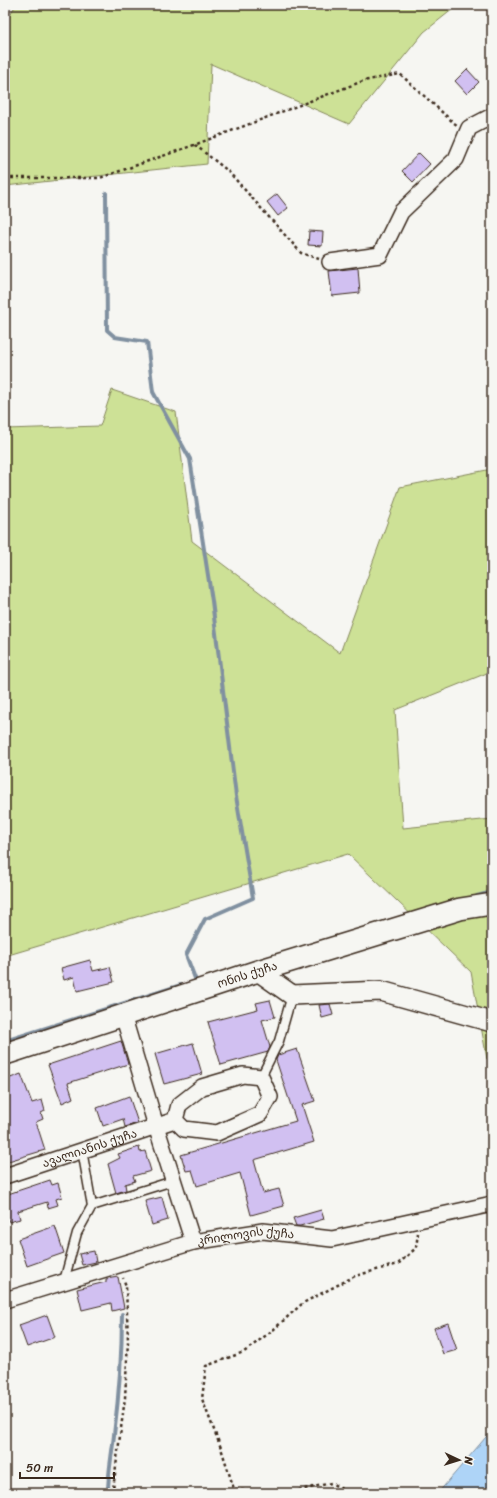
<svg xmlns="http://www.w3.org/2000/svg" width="497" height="1498" font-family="Sriracha,'Noto Sans Georgian',sans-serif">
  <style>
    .green { fill: #cde196; stroke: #84865a }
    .water { fill: #aed4f7; stroke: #8090a0 }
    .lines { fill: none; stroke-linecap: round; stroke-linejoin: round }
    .stream { stroke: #8090a0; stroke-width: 4 }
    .building { fill: #d1c0f1; stroke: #3b2a1e }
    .service-casing { stroke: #3b2a1e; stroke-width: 11 }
    .minor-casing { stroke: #3b2a1e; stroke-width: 18 }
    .tertiary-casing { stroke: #3b2a1e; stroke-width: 22 }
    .secondary-casing { stroke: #3b2a1e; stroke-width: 24 }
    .path { stroke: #3b2a1e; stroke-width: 2.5; stroke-dasharray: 3 3; stroke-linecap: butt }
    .service { stroke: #f6f6f2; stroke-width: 8 }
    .minor { stroke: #f6f6f2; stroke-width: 15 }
    .tertiary { stroke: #f6f6f2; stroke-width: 19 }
    .secondary { stroke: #f6f6f2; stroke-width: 21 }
    .labels { text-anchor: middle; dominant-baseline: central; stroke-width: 3; stroke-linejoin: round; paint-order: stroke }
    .street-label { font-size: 12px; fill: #3b2a1e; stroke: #f6f6f2 }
  </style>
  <rect width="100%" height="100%" fill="#f6f6f2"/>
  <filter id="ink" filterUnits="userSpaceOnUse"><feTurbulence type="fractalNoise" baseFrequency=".025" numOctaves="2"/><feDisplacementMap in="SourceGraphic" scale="8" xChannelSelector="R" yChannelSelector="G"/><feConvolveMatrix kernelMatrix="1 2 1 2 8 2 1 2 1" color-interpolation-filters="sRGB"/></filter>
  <g filter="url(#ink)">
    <!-- green -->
    <path class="green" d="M16,5H458L424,32L349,124L211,64L207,164L5,186V22Z
      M112,390L176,412L192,541L340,653L400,487L492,469V671L395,710L403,828L492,819V1055L487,1059L471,972L348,854L5,956V429L100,426Z"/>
    <!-- water -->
    <path class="water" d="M492,1430V1493H438Z"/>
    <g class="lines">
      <!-- stream -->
      <path class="stream" d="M106,193L107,330L115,337L147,342L153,392L190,459L212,601L236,796L253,898L205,919L186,955L196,981
        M477,896L492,892
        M5,1041L181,985
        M108,1493C108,1473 112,1455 114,1435C119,1395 122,1354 122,1314"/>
    </g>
    <!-- building -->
    <path class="building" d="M467,69L479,82L467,94L455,81Z
      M419,153L430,164L413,182L402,171Z
      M277,194L288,208L278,216L267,202Z
      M309,231L323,232L322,246L308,245Z
      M358,268L360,293L332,296L329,271Z
      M90,960L93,971L110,967L114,982L77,991L74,977L64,980L61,968Z
      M270,1000L275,1017L262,1020L270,1047L268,1052L221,1065L208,1022L258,1009L256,1003Z
      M330,1004L333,1015L322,1018L319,1005Z
      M121,1041L128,1064L68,1083L73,1098L62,1103L48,1065Z
      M193,1043L202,1074L164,1084L155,1054Z
      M297,1049L315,1101L302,1105L314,1142L254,1160L263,1193L279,1189L284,1206L251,1215L240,1173L197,1186L192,1170L186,1171L181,1155L296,1121L276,1060L278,1055Z
      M21,1074L32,1103L42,1100L45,1111L41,1113L43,1119L36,1122L45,1150L5,1162V1080Z
      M129,1096L138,1123L125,1127L123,1119L103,1126L97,1108Z
      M139,1147L140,1152L145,1151L151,1171L133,1176L135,1181L125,1184L126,1190L116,1193L108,1164L120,1158L118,1154Z
      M50,1180L52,1185L58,1183L62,1197L56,1199L58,1205L48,1208L47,1202L18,1211L20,1219L9,1222L5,1210V1195Z
      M162,1197L168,1220L152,1225L145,1201Z
      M321,1210L324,1219L300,1226H296L293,1218Z
      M55,1226L64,1253L27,1266L18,1239Z
      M94,1251L96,1262L82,1265L79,1254Z
      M118,1277L124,1308L112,1311L111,1303L82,1310L77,1289L106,1282V1279Z
      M47,1315L55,1337L27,1347L19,1325Z
      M448,1323L457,1350L443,1354L434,1328Z"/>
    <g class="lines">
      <defs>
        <path id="service" d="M261,1077L279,1041L292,995
          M92,1206L173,1181
          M64,1281L77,1233L92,1206L82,1150"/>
        <g id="minor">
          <path d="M330,262L380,255L401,212L456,159L469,128L492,116"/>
          <path d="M123,1015L156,1126L193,1242"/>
          <path id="s1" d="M5,1176L175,1120L184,1129L217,1133L260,1114L270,1097L261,1077L243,1075L202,1087L179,1105L175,1120"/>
          <path id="s2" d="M5,1300L193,1242L263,1231L332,1239L492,1204"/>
        </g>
        <path id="tertiary" d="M258,971L292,995L381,991L492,1022"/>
        <g id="secondary">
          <path id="s3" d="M5,1054L258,971L460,909L492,904"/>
        </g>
      </defs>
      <!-- service casing -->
      <use href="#service" class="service-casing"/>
      <!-- minor casing -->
      <use href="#minor" class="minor-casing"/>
      <!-- tertiary casing -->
      <use href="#tertiary" class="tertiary-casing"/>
      <!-- secondary casing -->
      <use href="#secondary" class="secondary-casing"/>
      <!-- path -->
      <path class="path" d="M195,145L228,171L301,253L319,259
        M5,178H100L194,145L363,81L400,74L454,123L457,125
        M115,1493L113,1489L125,1398L128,1341L126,1286L123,1278
        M262,1493L234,1489L221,1448L202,1399L206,1366L244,1352L273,1330L303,1303L355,1276L398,1264L416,1248L418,1233
        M287,1493L331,1483L349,1493"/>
      <!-- service -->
      <use href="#service" class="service"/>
      <!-- minor -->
      <use href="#minor" class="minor"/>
      <!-- tertiary -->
      <use href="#tertiary" class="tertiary"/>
      <!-- secondary -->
      <use href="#secondary" class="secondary"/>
    </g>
  </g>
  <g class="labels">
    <!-- street labels -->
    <g class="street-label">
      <text stroke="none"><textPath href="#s3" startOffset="255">ონის ქუჩა</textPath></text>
      <text stroke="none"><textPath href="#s1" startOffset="89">ავალიანის ქუჩა</textPath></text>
      <text stroke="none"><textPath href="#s2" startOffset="250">კრილოვის ქუჩა</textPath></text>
    </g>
  </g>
  <!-- margin -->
  <rect width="497" height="1498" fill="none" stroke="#f6f6f2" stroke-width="20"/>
  <rect x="10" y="10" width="477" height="1478" fill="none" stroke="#3b2a1e" stroke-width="1.5" filter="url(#ink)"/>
  <!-- north arrow -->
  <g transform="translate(459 1460) rotate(94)" stroke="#f6f6f2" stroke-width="3" paint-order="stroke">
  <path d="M0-3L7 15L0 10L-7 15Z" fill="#3b2a1e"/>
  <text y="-6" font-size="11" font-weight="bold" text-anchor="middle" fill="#3b2a1e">N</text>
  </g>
  <!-- scale -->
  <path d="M20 1472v6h94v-6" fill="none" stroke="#3b2a1e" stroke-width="2"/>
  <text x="26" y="1472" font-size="12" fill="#3b2a1e" stroke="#f6f6f2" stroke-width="3" paint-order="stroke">50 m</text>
</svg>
